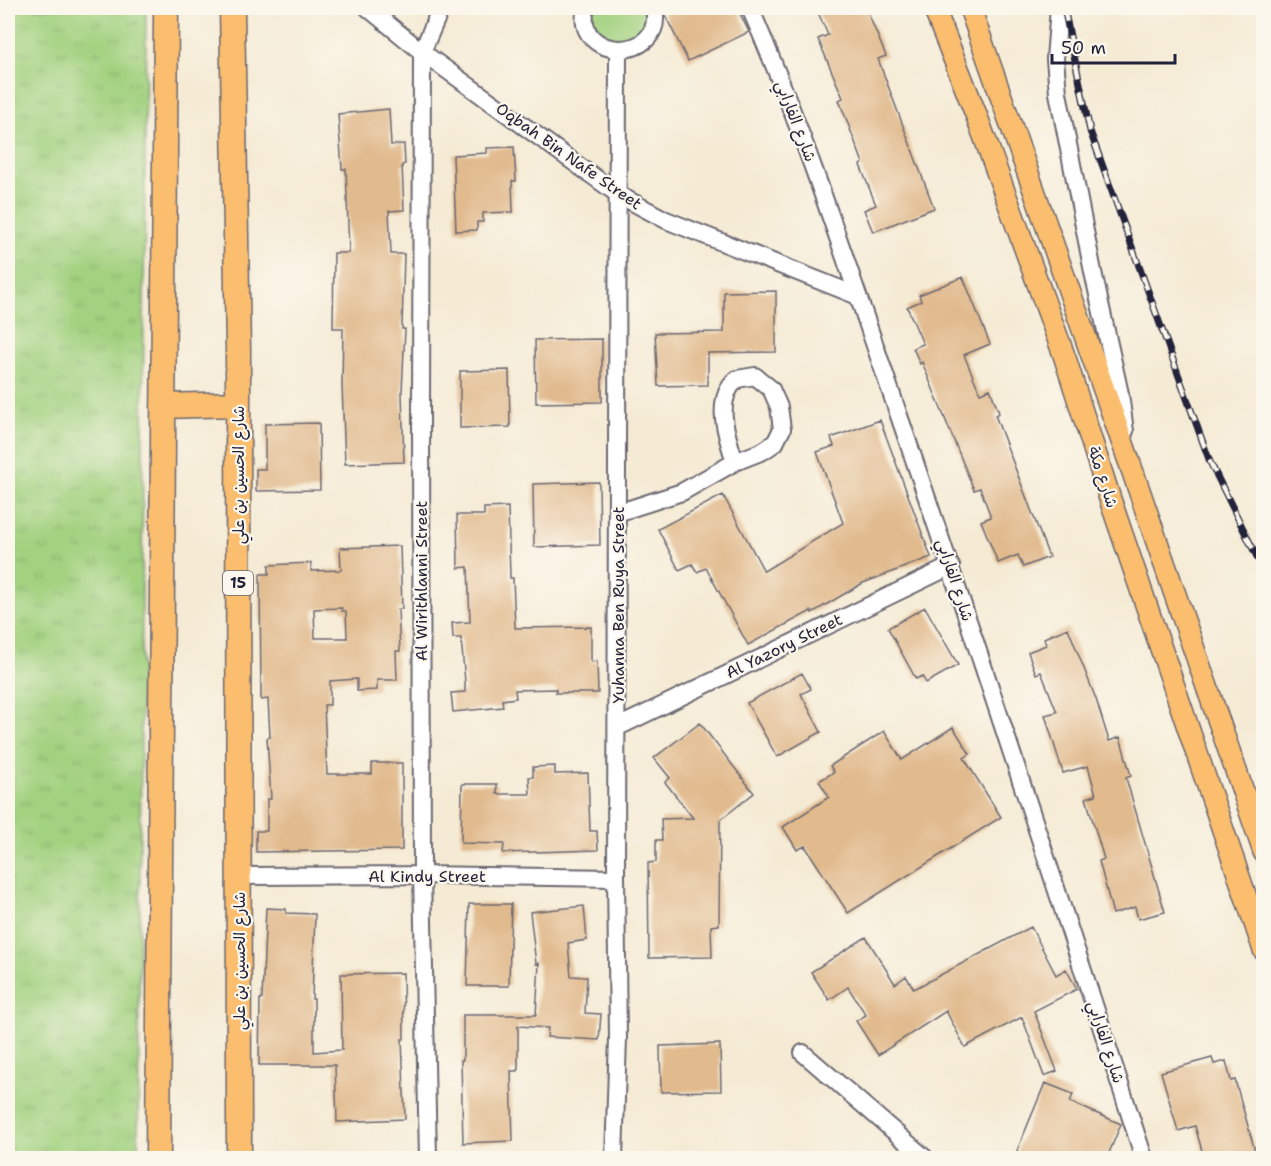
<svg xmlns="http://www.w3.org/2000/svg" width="1271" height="1166" font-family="'Shantell Sans','Playpen Sans Arabic',sans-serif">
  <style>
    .green { fill: #a2d17f; stroke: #627a5d; stroke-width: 1.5 }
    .park { fill: url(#park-tufts); stroke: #627a5d; stroke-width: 1.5 }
    .building { fill: #e1ba8d; fill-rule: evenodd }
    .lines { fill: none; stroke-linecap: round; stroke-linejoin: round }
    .minor-casing { stroke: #6c6871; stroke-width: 20 }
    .major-casing { stroke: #6c6871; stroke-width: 24 }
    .highway-casing { stroke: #6c6871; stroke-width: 27 }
    .minor { stroke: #fff; stroke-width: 16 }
    .major { stroke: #fbbd6e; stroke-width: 21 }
    .highway { stroke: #fbbd6e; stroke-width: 24 }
    .rail-casing { stroke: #22223b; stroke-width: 7 }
    .rail { stroke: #fbf7ec; stroke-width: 4.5; stroke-dasharray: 14; stroke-linecap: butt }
    .labels { text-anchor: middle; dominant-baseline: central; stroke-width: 4.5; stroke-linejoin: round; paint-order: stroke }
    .shield { fill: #fbf7ec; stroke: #636270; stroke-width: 1.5 }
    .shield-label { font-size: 15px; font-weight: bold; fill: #22223b }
    .street-label { font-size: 16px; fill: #22223b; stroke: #fbf7ec }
  </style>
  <defs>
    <pattern id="park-tufts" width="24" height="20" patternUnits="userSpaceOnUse" patternTransform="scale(1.5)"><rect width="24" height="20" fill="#a2d17f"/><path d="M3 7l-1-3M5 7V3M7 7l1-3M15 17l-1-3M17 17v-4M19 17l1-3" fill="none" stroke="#8bb36f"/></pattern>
  </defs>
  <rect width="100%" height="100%" fill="#fbf7ec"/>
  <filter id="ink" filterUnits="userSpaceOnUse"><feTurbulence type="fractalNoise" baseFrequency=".0167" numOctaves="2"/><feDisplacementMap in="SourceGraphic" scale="12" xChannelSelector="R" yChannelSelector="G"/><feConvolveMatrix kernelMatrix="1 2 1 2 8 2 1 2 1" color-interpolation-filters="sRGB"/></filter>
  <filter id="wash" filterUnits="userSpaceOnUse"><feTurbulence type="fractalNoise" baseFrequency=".008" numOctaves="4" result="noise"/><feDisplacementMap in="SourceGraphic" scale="24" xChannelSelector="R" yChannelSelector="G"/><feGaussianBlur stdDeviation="1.35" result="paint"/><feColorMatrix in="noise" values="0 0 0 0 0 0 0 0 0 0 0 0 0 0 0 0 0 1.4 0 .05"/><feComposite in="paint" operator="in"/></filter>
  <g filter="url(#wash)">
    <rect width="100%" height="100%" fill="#f5ebd5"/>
    <!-- green -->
    <path class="green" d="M591,8H649L650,17L643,35L618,46L594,32Z"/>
    <!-- park -->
    <path class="park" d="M8,8H146L138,1158H8Z"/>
    <g id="blocks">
      <!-- building -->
      <path class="building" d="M664,8H737L749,32L688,61L664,13Z
        M816,8H866L886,56L878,59L934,208L873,232L864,210L876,205L860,165L863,163L839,100L843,98L818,39L828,35Z
        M389,109L391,145L404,144L405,164L402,165L404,210L389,211L391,254H404L402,329H405L402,392L404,462L345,464L342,385L343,328H333L334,253H349L346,169H342L338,114Z
        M514,147L516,181H512L513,212L483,213V222H477V230L456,231L453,155L487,153V148Z
        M963,277L990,344L964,355L980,393L990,389L999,413L995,415L1049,557L1023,567L1018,555L998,563L981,521L991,517L980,488L974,490L922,362L920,364L913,348L923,344L907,307L921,301L919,295Z
        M776,291V352L708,353V385L658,386L655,333L724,332V292Z
        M602,339V402L536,403L535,340Z
        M509,370L510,427L460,428V371Z
        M880,420L931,557L863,583L812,613L811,611L748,645L706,568L697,572L692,564L679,570L658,529L723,495L764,571L843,523L817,452L834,446L831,438Z
        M319,423L320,490L256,491V469H265V424Z
        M599,482L600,545L534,547L533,484Z
        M508,507L510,578H513L515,628L591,627V662L597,661L598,693H556V689L515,690L516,698L502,700L503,707L453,712L451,693L465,692V682L461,638H453L452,623L470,622L468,567L458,568L457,515H484V508Z
        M400,546L402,609H398L400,651H396L397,680H377V690L357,691V679L330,681V705H324L327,774H372V763H402V850L256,852V831H267V799H271L267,738L270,737L268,699L261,700L260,574H269V565L311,563V571L341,570L340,548ZM342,608V611H346L347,638H315L314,609Z
        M925,607L958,665L926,683L922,676L916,679L888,628Z
        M1068,628L1096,699L1109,741L1120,737L1131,776L1126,778L1165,912L1138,919L1135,907L1113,914L1099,861L1104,859L1086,798L1096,795L1088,766L1063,773L1045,715L1057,712L1041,672L1036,674L1028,652L1046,645L1044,638Z
        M802,673L811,689L801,694L821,732L777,757L747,703Z
        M700,723L754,793L720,820L719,925L711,926L712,957L649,958L648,863L656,862V840H662L661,819L693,818L665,782L670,778L654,758Z
        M953,727L970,754L964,758L1001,817L848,913L805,846L797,850L783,827L829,797L819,781L834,772L830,766L884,731L902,760Z
        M555,766V774L588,773L590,831H597L598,850L503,853L504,844L461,843L462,784H497V794H530L529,777H533V767Z
        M469,904H511L509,986H467Z
        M584,906L587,940L568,943L571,976L587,977L585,1013L601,1014L599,1040L547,1037L548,1028L518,1026V1071H511L513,1141L463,1143L461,1060H463V1015H536L539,963L536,964L530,912Z
        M266,908L286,909V913L315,914L312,999H314V1052L342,1050L341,974L403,973L404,1039H402L405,1119L337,1122L335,1065H259L260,999H262Z
        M1031,927L1056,975L1066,969L1077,989L1034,1011L1057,1071L1044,1076L1022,1017L965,1047L946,1011L878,1055L856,1021L866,1015L848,987L829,1000L811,972L866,937L895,984L906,976L914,989Z
        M720,1044L721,1091L661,1092L660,1046Z
        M1212,1058L1214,1064L1226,1061L1231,1081L1235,1080L1257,1158H1204L1195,1126L1178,1131L1161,1072Z
        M1045,1083L1073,1094L1070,1102L1121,1124L1107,1158H1014Z"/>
    </g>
  </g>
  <g filter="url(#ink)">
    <use href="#blocks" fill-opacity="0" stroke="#6c6871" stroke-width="1.5"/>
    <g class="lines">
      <defs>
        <path id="minor" d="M368,8L422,52L619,195L666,220L858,296
          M586,8C572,61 666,64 654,8
          M750,8C806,136 849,271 895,404C981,654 1062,907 1144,1158
          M1059,8L1055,59L1058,93L1093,272L1120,394L1125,431
          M617,513L682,492L735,462L763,451L775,443L782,429L779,407L771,389L755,376L737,379C713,400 727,436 735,462
          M618,727L951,566
          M239,876L422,875L616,878
          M803,1053L925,1158
          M428,1158L422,875L421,410L422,52L441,8
          M614,1158L618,1038L616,878L618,50"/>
        <path id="major" d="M934,8L977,117L1065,358L1110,499L1264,950
          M970,8L1129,461L1264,852"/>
        <path id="highway" d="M232,8L238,349L239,1158
          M163,406L238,404
          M158,1158L166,8"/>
      </defs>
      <!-- minor casing -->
      <use href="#minor" class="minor-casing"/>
      <!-- major casing -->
      <use href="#major" class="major-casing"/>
      <!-- highway casing -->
      <use href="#highway" class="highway-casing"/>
      <!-- minor -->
      <use href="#minor" class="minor"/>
      <!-- major -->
      <use href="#major" class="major"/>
      <!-- highway -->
      <use href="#highway" class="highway"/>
      <defs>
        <path id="rail" d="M1064,8L1090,131L1210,462L1264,571"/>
      </defs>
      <!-- rail casing -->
      <use href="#rail" class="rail-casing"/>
      <!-- rail -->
      <use href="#rail" class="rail"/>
    </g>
  </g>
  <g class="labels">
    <!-- shield labels -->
    <rect class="shield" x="223" y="571" width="30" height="24" rx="4.5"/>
    <g class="shield-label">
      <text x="238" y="583">15</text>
    </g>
    <!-- street labels -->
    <g class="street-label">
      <text transform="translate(796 121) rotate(69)">شارع الفارابي</text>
      <text transform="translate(569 156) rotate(35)">Oqbah Bin Nafe Street</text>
      <text transform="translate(238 475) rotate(-90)">شارع الحسين بن علي</text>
      <text transform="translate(1103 477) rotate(72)">شارع مكة</text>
      <text transform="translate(955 580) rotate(72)">شارع الفارابي</text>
      <text transform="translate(421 581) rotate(-90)">Al Wirithlanni Street</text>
      <text transform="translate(618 605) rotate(-90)">Yuhanna Ben Ruya Street</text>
      <text transform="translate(784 646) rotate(-26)">Al Yazory Street</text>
      <text x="427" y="876">Al Kindy Street</text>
      <text transform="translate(239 961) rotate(-90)">شارع الحسين بن علي</text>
      <text transform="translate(1106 1042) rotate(72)">شارع الفارابي</text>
    </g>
  </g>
  <!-- margin -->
  <rect width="1271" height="1166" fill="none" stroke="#fbf7ec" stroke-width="30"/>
  <!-- scale -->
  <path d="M1052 54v9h123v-9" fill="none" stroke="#22223b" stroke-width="3"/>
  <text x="1061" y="54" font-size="18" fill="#22223b" stroke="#fbf7ec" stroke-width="4.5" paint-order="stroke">50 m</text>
</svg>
